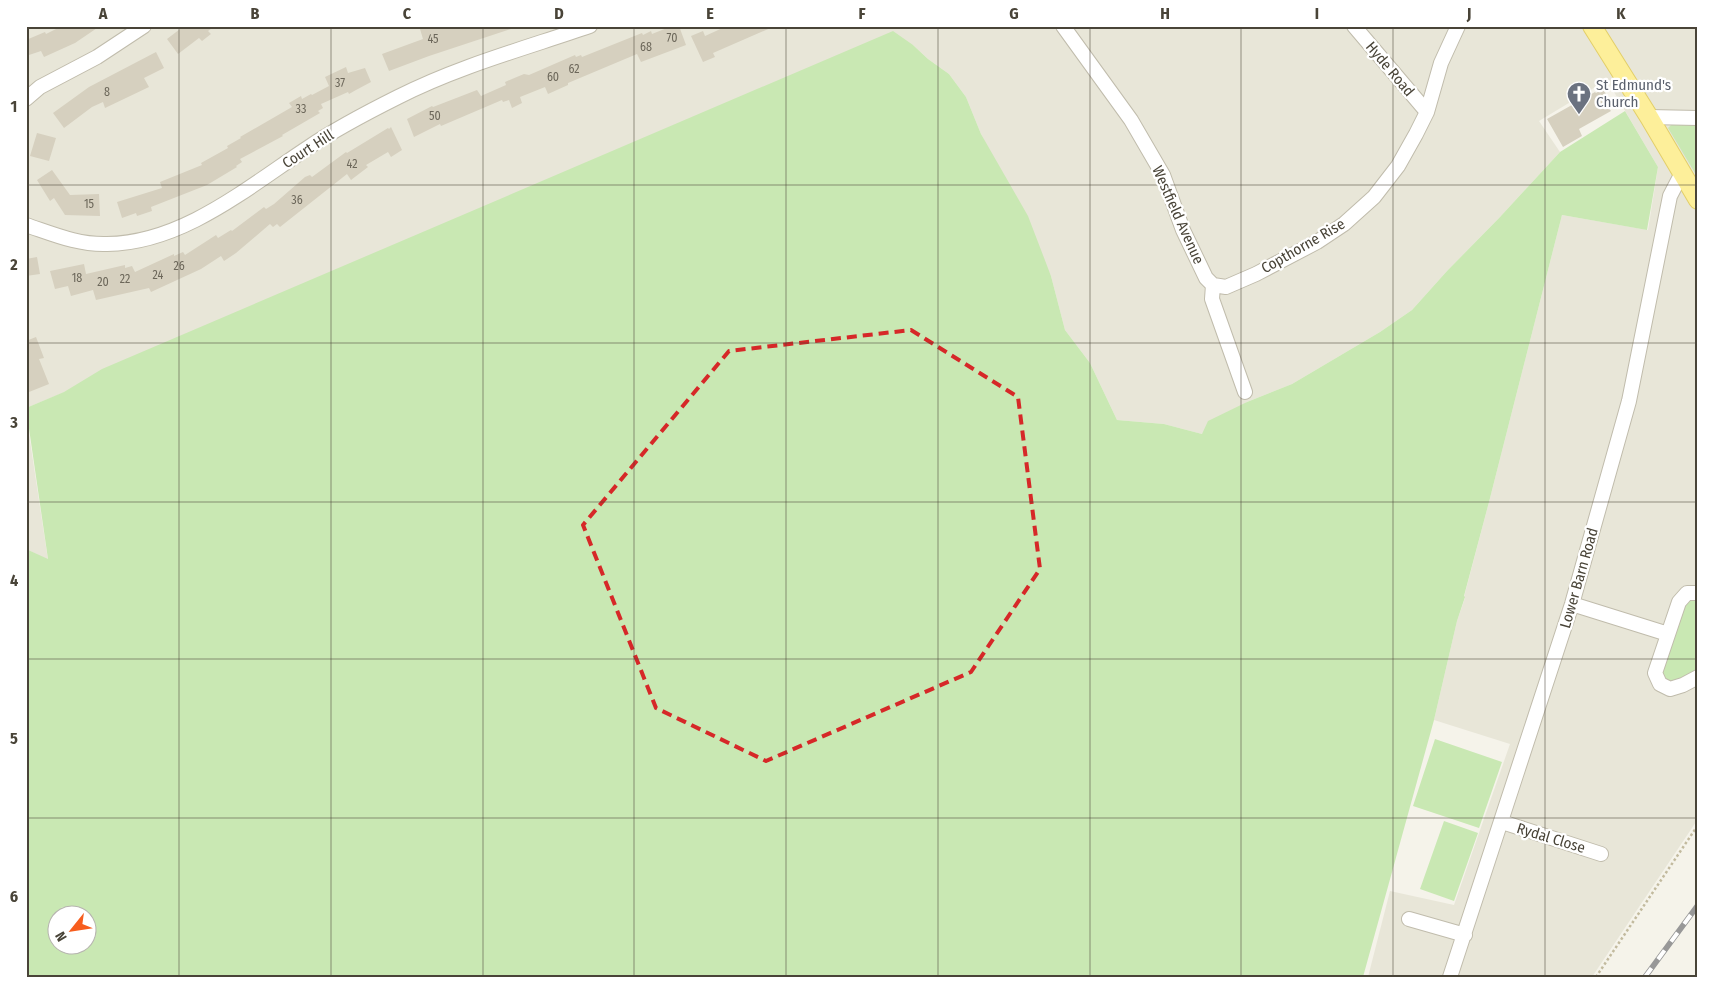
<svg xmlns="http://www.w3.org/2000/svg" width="1724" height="1003" font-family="'Fira Sans Condensed',sans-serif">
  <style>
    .residential { fill: #e8e6d8 }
    .green { fill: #c9e8b3; fill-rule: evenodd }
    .building { fill: #d6d0bf }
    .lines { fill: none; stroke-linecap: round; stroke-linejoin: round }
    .minor-casing { stroke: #c0bcac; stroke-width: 16 }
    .major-casing { stroke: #e3cf69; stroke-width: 20 }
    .path { stroke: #c2ba9e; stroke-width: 2.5; stroke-dasharray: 2.5 2.5; stroke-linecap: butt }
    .minor { stroke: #fff; stroke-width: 14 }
    .major { stroke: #fdef9a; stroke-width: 18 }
    .rail-casing { stroke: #989898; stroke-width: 5.5 }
    .rail { stroke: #fff; stroke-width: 4; stroke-dasharray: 11; stroke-linecap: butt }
    .marked { fill: none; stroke: #d62828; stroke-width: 4; stroke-dasharray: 10 6; stroke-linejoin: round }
    .grid { fill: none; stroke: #494438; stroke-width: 1; stroke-opacity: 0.55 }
    .labels { text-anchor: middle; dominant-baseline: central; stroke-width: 4.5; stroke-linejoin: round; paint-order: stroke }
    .number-label { font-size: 12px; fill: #6c675a }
    .street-label { font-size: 15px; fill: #494438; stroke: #fff }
    .worship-label { font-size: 15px; fill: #5b616d; stroke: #fff; text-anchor: start }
    .neatline { fill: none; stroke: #494438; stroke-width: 2 }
    .grid-label { font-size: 16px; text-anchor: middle; font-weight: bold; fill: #494438 }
  </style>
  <rect width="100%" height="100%" fill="#f5f3ea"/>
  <!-- residential -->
  <path class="residential" d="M26,26H1698V819L1592,977H1368L1390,891L1454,905L1510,744L1434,720L1457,621L1465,598L1464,597L1489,502L1562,215L1648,230L1658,167L1607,80L1539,121L1560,152L1500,217L1447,271L1412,310L1380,332L1292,384L1247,402L1202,434L1164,424L1117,420L1090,363L1065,330L1051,276L981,134L966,97L949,74L928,59L913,45L26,408Z
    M26,414L48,560L26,549Z"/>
  <!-- green -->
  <path class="green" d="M893,31L913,45L928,59L949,74L966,97L981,134L1028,216L1051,276L1065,330L1090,363L1117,420L1164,424L1202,434L1208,421L1247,402L1292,384L1380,332L1412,310L1447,271L1500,217L1560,152L1625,111L1658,167L1647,230L1562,215L1489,502L1464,596L1465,597L1457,621L1434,720L1363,977H26V549L48,559L26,408L64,392L102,369ZM58,916H88V946H58Z
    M1672,124H1698V178L1668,128Z
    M1688,599H1698V672C1684,678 1670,689 1660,672L1682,605Z
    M1435,739L1502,762L1479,828L1413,806Z
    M1444,821L1478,833L1454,901L1420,889Z"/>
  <!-- building -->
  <path class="building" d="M62,26H100L75,43L44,57L41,51L26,56V40L45,32L46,34Z
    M184,26H215L208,31L211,34L202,41L199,38L178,54L167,39Z
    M427,26H513L514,28L429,56L389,71L382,54L423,39L420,29Z
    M672,26H679L686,45L641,62L637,54L568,83V85L548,94L545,87L520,97L522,103L512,108L509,100L503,102L502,100L441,126L440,124L414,137L407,119L432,106L433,107L477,90L481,96L506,85L505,82L512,79L524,74L529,75L575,55L576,57L581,55L582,57L642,33L643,35L651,31L652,34Z
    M727,26H775L713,53L715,57L703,62L691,36L703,31L705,36Z
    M156,52L164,68L144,78L149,87L105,108L103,102L92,107L64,128L53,113L89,87Z
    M346,67L348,73L365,68L371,82L356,90L349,94L348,92L321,104L323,108L318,111L320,113L282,135L283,136L240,159L242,162L236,166L237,167L207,185L151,207L152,211L137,216L136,213L122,218L117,202L162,188L160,182L202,165L201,163L228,148L227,146L241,138L240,137L292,107L289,103L301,96L302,99L311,94L312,95L329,86L325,77Z
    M1603,89L1610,101L1606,104L1611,111L1579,129L1582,136L1563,147L1547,119L1595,92L1596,93Z
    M391,127L402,150L391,157L388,152L366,165L368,167L351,180L347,174L280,227L277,224L273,227L270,224L236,253L224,261L221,256L201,269L151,292L149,288L96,300L93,290L71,296L68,286L55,289L50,271L84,264L86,274L125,265V268L132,266L135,272L174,254V256L183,252L185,255L216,235L218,238L231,230L232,231L264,207L266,209L274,204L305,177L310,175L312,177L346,152L347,153L388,128L389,129Z
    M37,133L56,138L49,161L30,156Z
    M52,170L70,195L99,194L100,216L65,215L54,198L50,201L37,180Z
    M37,257L40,274L26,276V259Z
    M36,337L44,358L39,359L49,384L29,392L26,386V341Z"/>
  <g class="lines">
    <defs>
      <path id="minor" d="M1063,26L1131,120L1163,175L1183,230L1206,278L1213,285L1212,299L1245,392
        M1354,26L1427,112
        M26,99L40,87L97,57L144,26
        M1649,117L1698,118
        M26,225C53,234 78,245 107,244C183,243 248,187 309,147C337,128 368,112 398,97C459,66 526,48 590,26
        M1213,285L1226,287L1256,274L1317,242L1344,224L1374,197L1398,166L1416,134L1427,112L1441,63L1458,26
        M1698,593H1687L1679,602L1655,673L1660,684L1670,689L1683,685L1698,677
        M1572,604L1668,634
        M1502,822L1601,854
        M1409,919L1465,935
        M1450,977L1572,604L1629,401L1670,196L1682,173"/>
      <path id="major" d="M1592,26L1649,117L1698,200"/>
    </defs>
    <!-- minor casing -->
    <use href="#minor" class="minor-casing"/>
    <!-- major casing -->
    <use href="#major" class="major-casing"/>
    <!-- path -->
    <path class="path" d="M1596,977L1698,825"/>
    <!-- minor -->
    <use href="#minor" class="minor"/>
    <!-- major -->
    <use href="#major" class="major"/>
    <defs>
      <path id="rail" d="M1645,977L1698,905"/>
    </defs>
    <!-- rail casing -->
    <use href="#rail" class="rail-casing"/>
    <!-- rail -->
    <use href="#rail" class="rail"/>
  </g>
  <!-- marked area -->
  <path class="marked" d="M911,330L1018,397L1040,569L971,672L766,761L656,708L583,525L729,351Z"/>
  <!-- grid -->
  <path class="grid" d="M179,26V977M331,26V977M483,26V977M634,26V977M786,26V977M938,26V977M1090,26V977M1241,26V977M1393,26V977M1545,26V977M26,185H1698M26,343H1698M26,502H1698M26,659H1698M26,818H1698"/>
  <!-- icons -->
  <defs>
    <symbol id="church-pin" viewBox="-11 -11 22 30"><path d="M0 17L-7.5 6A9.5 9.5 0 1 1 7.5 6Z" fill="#6b7280" stroke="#fff"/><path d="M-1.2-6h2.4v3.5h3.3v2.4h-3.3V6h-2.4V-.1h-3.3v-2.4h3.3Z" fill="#fff"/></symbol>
  </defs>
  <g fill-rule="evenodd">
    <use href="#church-pin" x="1565" y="80" width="28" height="38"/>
  </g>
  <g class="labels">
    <!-- number labels -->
    <g class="number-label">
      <text x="672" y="38">70</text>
      <text x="433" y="39">45</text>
      <text x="646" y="47">68</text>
      <text x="574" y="69">62</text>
      <text x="553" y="77">60</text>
      <text x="340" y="83">37</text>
      <text x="107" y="92">8</text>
      <text x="301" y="109">33</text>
      <text x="435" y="116">50</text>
      <text x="352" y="164">42</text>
      <text x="297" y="200">36</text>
      <text x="89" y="204">15</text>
      <text x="179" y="266">26</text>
      <text x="158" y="275">24</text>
      <text x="77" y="278">18</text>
      <text x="125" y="279">22</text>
      <text x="103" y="282">20</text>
    </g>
    <!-- street labels -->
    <g class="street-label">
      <text transform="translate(1390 69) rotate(50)">Hyde Road</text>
      <text transform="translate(308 149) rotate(-33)">Court Hill</text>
      <text transform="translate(1178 215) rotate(66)">Westfield Avenue</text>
      <text transform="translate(1303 246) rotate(-30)">Copthorne Rise</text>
      <text transform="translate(1579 578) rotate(-74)">Lower Barn Road</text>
      <text transform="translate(1551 838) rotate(17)">Rydal Close</text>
    </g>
    <!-- worship labels -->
    <g class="worship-label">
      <text x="1596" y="85">St Edmund's<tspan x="1596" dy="17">Church</tspan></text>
    </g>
  </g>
  <!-- border -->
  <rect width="1724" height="1003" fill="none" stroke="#ffffff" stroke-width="55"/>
  <!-- north arrow -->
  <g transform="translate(72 930) rotate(240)"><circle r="24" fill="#ffffff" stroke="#b6b4af"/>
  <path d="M0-4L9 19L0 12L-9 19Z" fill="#f75d1e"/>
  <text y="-8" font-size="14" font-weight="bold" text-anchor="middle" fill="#494438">N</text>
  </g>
  <rect x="28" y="28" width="1668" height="948" class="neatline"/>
  <g class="grid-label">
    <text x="103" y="19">A</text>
    <text x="255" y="19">B</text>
    <text x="407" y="19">C</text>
    <text x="559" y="19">D</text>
    <text x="710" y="19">E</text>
    <text x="862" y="19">F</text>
    <text x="1014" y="19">G</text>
    <text x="1165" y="19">H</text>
    <text x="1317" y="19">I</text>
    <text x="1469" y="19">J</text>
    <text x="1621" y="19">K</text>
    <text x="14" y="112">1</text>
    <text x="14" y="270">2</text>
    <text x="14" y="428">3</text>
    <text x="14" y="586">4</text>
    <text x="14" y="744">5</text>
    <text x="14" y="902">6</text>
  </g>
</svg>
